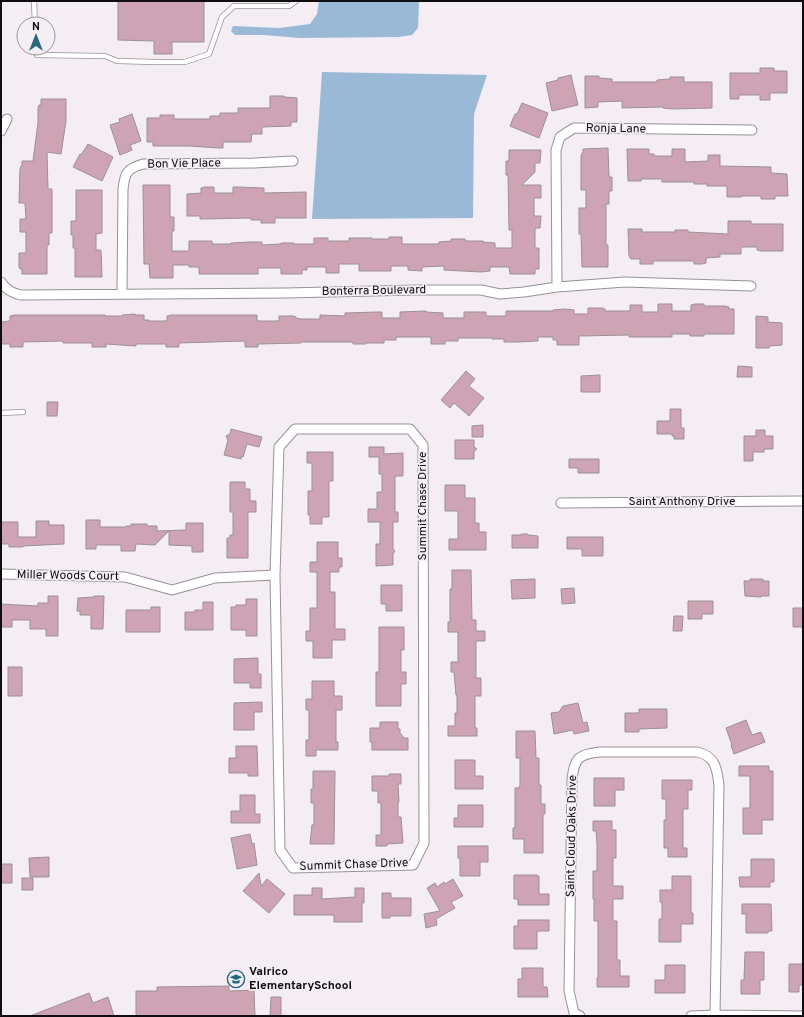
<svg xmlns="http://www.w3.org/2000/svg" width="804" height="1017" font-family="Overpass,sans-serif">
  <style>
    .water { fill: #9ab9d7 }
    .building { fill: #cea3b4; stroke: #9b9195 }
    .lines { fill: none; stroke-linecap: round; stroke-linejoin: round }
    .service-casing { stroke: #979198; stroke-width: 6 }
    .minor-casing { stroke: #979198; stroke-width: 11 }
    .service { stroke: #fff; stroke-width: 4.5 }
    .minor { stroke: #fff; stroke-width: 9 }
    .labels { text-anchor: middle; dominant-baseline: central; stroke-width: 3.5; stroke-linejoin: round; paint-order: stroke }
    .street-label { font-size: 12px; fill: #0f0d10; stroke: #f4edf4 }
    .poi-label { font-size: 12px; font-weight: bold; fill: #0f0d10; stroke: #f4edf4; text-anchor: start }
  </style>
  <rect width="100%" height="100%" fill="#f4edf4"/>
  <!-- water -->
  <path class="water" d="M319,1H419L418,28L412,35L399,37L300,38L264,35H235L231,31L233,26L279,28L310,24L317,14Z
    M322,72L487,75L474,114L473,218L312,219Z"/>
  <!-- building -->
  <path class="building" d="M118,1H204V42H172V54H154V41L118,40Z
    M760,68H774V71H787V93H770V100H760V95H739V99H730V73H760Z
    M571,75L578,105L552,111L546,83L558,80V78Z
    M585,76H599V78L612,79V82H657V80L670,79V77H684V82H712V108L672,109L663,108V107L622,108V101L598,102V107L585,108Z
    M270,96H284V97L297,98V122H291V126L262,127V134H252L251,142H223V148H218L189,146H153V142H147V118H160V115H174V119H210V116H220V113H238V108H270Z
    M41,99H66V121L61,154L47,152L48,189H52V233H49V245H47V274H22V269H20L19,267V253H26V232H20V219H26L25,203H19L20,169L21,166H22V161H33L38,123V108L39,105H41Z
    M522,103L548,113L539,138L510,126L515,114H517Z
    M132,114L141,141L130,145L132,150L120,155L110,125L120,122L119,119Z
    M88,144L113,157L102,181L73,167L80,154L81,155Z
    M608,148L609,177H612V191H609V204H606V245H608V267H582L581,234H579V208H586V190H581V157L582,153H583V149Z
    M627,149H649V154H654V156H672V149H685V162L708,161V155H720V166L771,167V173L787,174L788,196H775V199H761V196H741V197H727V186H707V184H694V182H662V179H641V181H628Z
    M509,150H541L540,163H535V172L522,185H541V198H534V216H541L540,228H535V248H539V269H535V274H510L509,267H490V271L481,272L444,270V266L422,267V271L408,270V266H391V271H359V264H339V273H326V267H307V270H302V274H281V268H258V274H199V267H189V265H173V278H150L149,264H144L143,185H170V217H174V231H172V251H189V241H212V244H231V243L249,242H262V245L281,244V243H294V244H314V238H328V241H349V238H372V239H389V237H402V244H439V242L451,241V239H465V241H483V242L495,243V248H512V230H509L508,175H506V161H509Z
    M205,187H214V193H233V187H237L264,188V193L306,192V218H275V223H261V220H251V218L200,219V216H187V194L201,193V188Z
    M76,190H102V233L96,234V250H101L102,277H75V248H73V235H71V221H76Z
    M728,221H751V224H783V251H761L757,250V247H741V254H720V257L706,258V263L702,264H694V261H653V264H640V259H631L629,256L628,229H642V232H675V230H688V232L728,234Z
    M658,304H672V311H691V305L695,304H704V306H725L729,307V309H734V334H704V336H690V334H672V337H629V335L579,336V345H557V340H553V337H538V341L518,342H504V339H492V338H458V341H445V344H431V337H396V340H384V343H366V344H353V342H301V343L258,344V347H245V341L179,343V347H166V344H136V346L106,344V347H92V343H63V341L23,342V347H10V344H1V322L10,321V316L15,315H105V316H122V315L135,314V315H144V320H149V321H167V316L171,315H257V321H279V316H293L296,317V318L301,319H320V315L345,316V313L378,312H382V318H400V312L426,311V312L443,313V318H464V312H486V316H506V311H553V310L565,309L574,310V314H588V308H602L605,309V311H630V305H642V312H658Z
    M756,316L768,317V322L782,323V345L769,346V348H756Z
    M738,366L752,367V377H737Z
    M466,371L475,379L469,386L484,398L469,416L454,403L450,408L441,400Z
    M600,375V392H581V376Z
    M47,402H58L57,416H47Z
    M670,409H681V428H684V439H674V436H672V434H657V421H670Z
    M483,425V437H472V426Z
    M231,429L262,437L259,447L247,444L243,457L242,456L241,459L224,455L228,440L226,436L230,434Z
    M756,430H765V436H773V449H764V452H753V461H744V436H756Z
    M455,440H474V447L477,449L474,451V459H455Z
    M369,447H384V454L403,453V476H395V512H398V522H393V549L395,551L393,554V565L376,566V544H380V522H368V509H377V492H382V474H379V457H369Z
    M307,452H333V481H329V517H322V524H310V515H308V491H312V463H307Z
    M569,459H599V473H578V468H569Z
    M230,482H245V489H250V501H256V512H248V558H227V538H230V535H233V512H230Z
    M445,485H465V498H475V523H479V532H486V550H449V539H458V511H445Z
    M86,520H100V527H126V526H131V524H147V526H157V531L186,530V523H203V552H192V546L169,545V531L155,545L136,544L135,551H121V545H96V549H86Z
    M36,521H49V525H64V544L23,546V547H9V544H1V522H18V537H36Z
    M521,534H528V535L538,536V548H512V535H521Z
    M567,537H603V556H582V549H567Z
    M317,542H338V558H342V567H339V572H330V592H335V629H345V640H332V658H313V641H306V631H310V608H317V572H310V562H317Z
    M452,570H471L472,620H476V631H485V641H476V678H481V696H475V728H477V736H448V726H455V713H457V696L456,695L454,672H451V662H458V632H448V622H450V589H452Z
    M535,579V598L512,599L511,580Z
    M750,579H763V581H769V596H761V597L745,596L744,581H750Z
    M381,585H402V611H386V604H381Z
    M574,588L575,603L562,604L561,589Z
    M48,596H58V636H46V629H30V620H12V627H1V604L38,606V603H48Z
    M94,596H104L103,629H91V615H80V611H77L78,598L94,597Z
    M246,599H257V636H246V630H231V607H236V605H246Z
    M688,601H713V614H702V619H688Z
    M203,602H213V630H185V612H195V610H203Z
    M151,607H160V632H126V610H151Z
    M793,608H803V627H793Z
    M674,616H683L682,631H673Z
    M379,627H404V650H401V672H406V684H401V706H376V672H379Z
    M258,658V674H261V688H250V683H234V659Z
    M8,667H22V696H8Z
    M312,681H334V696H342V710H336V742H338V750H316V756H306V740H309V710H306V699H312Z
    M262,702V712H254V730H234V703Z
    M578,703L583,723L587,722L589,731L574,734L573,730L554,734L551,713L559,712L563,706Z
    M639,709H667V728L639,729V732H625V713H639Z
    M746,720L752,735L761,732L765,742L734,754L731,745H732L726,728Z
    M380,722H398V729H400V733L404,738H408V750H372V742H370V728H380Z
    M516,731H535L536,758H539V785H541V804H545V814H543V853H524V839H513V828H515V788H519L520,785V758H516Z
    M236,746H257L258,776H248V773H229V758H236Z
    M455,760H475V776H483V789H455Z
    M739,766H769V771H773V820H762V834H743V808H750V776H739Z
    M313,771H335L334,844H310L312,825H314V803H311V789H313Z
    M389,774H401V784H398L399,802H398V817H401L403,843L387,844V846H376V835H381V803H378V791H372V776H389Z
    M594,778H624V790H615V806H594Z
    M662,780H692V790H688V809H683V848H687V857H668V848H664V820H666V799H662Z
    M240,795H255V814H260V823H231V811H240Z
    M458,805H483V827H454V818H458Z
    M593,821H612V830H616V858H613V886H623V899H613V921H617V960H620V976H629V987H597V978H598V921H594V899H593V871H597V844L596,831H593Z
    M250,834L252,844L254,843L257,865L237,869L231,838Z
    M458,846H488V862H480V876H460V858H458Z
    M49,857V877H30L29,858Z
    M751,859H774V882H770V887H740L739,877H751Z
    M1,864H12V883H1Z
    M259,873L261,886L267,879L285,894L269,913L243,891Z
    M514,875H537V876H539V894H549V905H518V899H514Z
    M672,876H691V913H693V924H681V942H659V919H662V902H660V890H672Z
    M22,878H33V890H22Z
    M453,879L463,896L451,902L455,908L436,919L437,925L426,928L424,914L440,911L427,888L435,883L437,887L444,882L445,884Z
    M312,888H322V899L355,897V888H364V903H362V922H334V915H294V895H312Z
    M382,893H391V898H411V916H390V918H382Z
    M742,904H771L772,931H768V933H746V914H742Z
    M518,920H549V931H537V949H514V926H518Z
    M745,952H764V980H760V994H741V980H744Z
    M789,964H803V985H799V992H789Z
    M665,965H685V993H655V980H665Z
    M522,968H543V987H547L548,997H518V979H522Z
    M229,986V991L254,990L255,1016H136V991H157V987Z
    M89,993L93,1003L108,997L114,1016H30Z
    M271,997H281V1016H270Z"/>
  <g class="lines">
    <defs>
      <path id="service" d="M34,1L35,24
        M36,48L37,55L105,56L117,61L156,62H185L209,54L222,17L234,6H289L296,1
        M1,413L23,412"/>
      <path id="minor" d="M1,131L7,119
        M1,282C6,290 12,293 21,295L286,293L417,290H481L500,294L524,292L557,287L625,282L751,286
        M557,287L556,150L560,137L574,128L752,130
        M122,293L123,189C125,173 126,169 143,164L254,163L293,161
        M295,429H410L423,445L424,843L413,865L293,868L280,850L275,575L279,447Z
        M561,503L803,501
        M1,574L125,577L172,590L215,578L275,575
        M715,1015L803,1016
        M580,1016L574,1013L569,991L572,780C574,759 578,754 600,752H697C715,756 717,768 719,785L715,1015L691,1016"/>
    </defs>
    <!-- service casing -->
    <use href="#service" class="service-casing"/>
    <!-- minor casing -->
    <use href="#minor" class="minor-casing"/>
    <!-- service -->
    <use href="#service" class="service"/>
    <!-- minor -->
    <use href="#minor" class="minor"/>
  </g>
  <!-- icons -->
  <defs>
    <symbol id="school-ring" viewBox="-11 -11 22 22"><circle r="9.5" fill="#f4edf4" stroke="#27687c" stroke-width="1.5"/><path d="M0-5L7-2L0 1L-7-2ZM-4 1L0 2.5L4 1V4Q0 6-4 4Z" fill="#27687c"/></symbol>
  </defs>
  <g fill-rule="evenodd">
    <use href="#school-ring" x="226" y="969" width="20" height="20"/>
  </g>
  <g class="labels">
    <!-- street labels -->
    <g class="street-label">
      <text transform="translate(616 129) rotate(1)">Ronja Lane</text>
      <text transform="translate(184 164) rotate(-1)">Bon Vie Place</text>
      <text transform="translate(374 291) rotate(-1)">Bonterra Boulevard</text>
      <text x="682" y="502">Saint Anthony Drive</text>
      <text transform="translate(423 506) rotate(-90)">Summit Chase Drive</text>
      <text transform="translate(68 576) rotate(1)">Miller Woods Court</text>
      <text transform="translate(572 836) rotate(-89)">Saint Cloud Oaks Drive</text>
      <text transform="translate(354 865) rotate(-2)">Summit Chase Drive</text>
    </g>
    <!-- poi labels -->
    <g class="poi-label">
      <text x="249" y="972">Valrico<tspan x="249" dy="14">ElementarySchool</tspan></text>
    </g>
  </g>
  <!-- border -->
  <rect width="804" height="1017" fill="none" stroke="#0f0d10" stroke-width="4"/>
  <!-- north arrow -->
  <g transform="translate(36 36)"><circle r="19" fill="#f4edf4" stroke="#989399"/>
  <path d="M0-3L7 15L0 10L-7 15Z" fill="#27687c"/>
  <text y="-6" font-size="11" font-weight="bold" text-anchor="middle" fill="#0f0d10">N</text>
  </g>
</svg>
